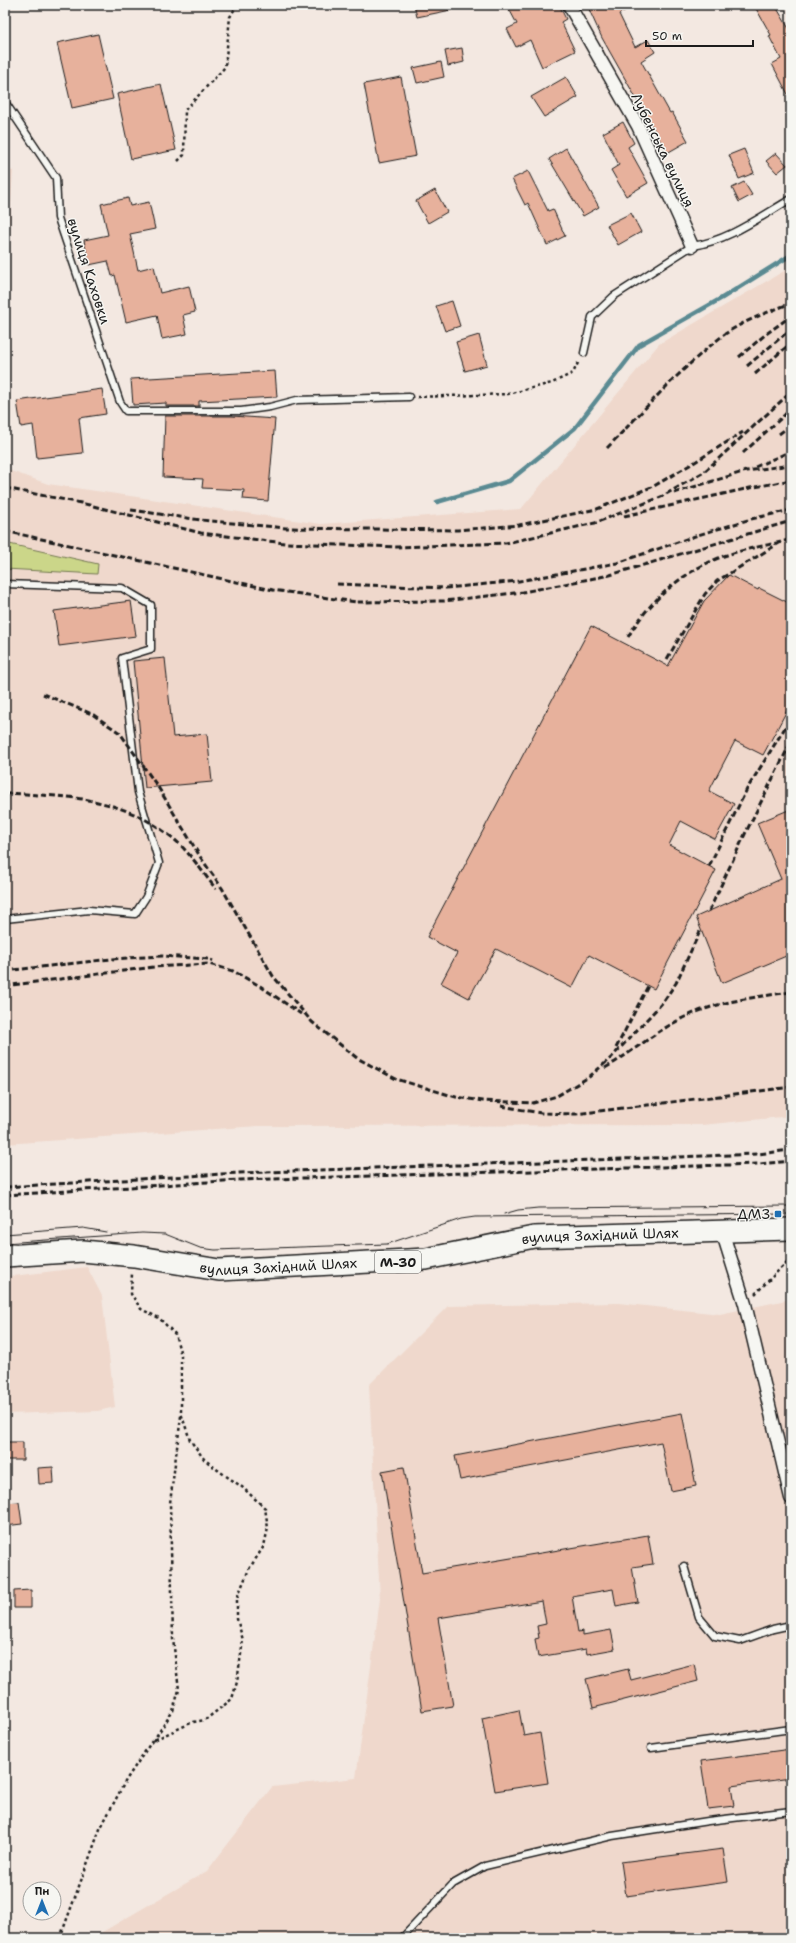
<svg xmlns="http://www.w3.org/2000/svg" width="796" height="1943" font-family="'Shantell Sans',sans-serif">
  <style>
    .built { fill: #efd8cc }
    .green { fill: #cbd689; stroke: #747952 }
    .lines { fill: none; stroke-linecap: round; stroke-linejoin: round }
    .stream { stroke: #5a8a92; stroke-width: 4.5 }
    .building { fill: #e7b19c; stroke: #1c1c1c }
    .lane-casing { stroke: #1c1c1c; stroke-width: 9 }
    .street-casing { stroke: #1c1c1c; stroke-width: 15 }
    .highway-casing { stroke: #1c1c1c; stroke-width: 24 }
    .path { stroke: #1c1c1c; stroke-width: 2.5; stroke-dasharray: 3 3; stroke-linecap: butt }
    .lane { stroke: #f6f6f2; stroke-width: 6 }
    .street { stroke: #f6f6f2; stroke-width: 12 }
    .highway { stroke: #f6f6f2; stroke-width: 21 }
    .tram { stroke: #1c1c1c; stroke-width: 1 }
    .rail { stroke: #1c1c1c; stroke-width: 3; stroke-dasharray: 6 3; stroke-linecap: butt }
    .poi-dot { fill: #1f6fb2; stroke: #f6f6f2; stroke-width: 1.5 }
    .labels { text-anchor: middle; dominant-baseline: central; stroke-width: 3; stroke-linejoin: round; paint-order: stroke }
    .shield { fill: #f6f6f2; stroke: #5d5d5c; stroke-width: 1 }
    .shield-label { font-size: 13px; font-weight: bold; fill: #1c1c1c }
    .street-label { font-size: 14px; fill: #1c1c1c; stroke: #f6f6f2 }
    .poi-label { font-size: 14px; fill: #1c1c1c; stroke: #f6f6f2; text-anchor: end }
  </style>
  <rect width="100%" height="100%" fill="#f3e8e1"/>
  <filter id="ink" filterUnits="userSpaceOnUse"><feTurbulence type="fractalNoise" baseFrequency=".025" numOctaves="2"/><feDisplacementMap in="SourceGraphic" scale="8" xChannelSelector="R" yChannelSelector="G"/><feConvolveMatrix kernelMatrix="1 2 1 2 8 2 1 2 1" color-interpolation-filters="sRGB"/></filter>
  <g filter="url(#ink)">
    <!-- built -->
    <path class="built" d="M5,169L13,171L5,302Z
      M791,267V1116L702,1125L258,1126L5,1144V469L48,484L321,524L521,509L659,344Z
      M87,1267L102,1296L115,1407L98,1411L5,1414V1277Z
      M791,1299V1938H92L207,1871L272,1787L356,1778L380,1599L369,1385L448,1306L618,1303L720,1314Z"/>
    <!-- green -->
    <path class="green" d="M5,543L98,564L97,574L5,569Z"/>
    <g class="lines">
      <!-- stream -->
      <path class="stream" d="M437,502L509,481L575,428L639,345L722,298L791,255"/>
    </g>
    <!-- building -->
    <path class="building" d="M414,5H451V10L417,17Z
      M507,5H559L566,19L561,22L575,51L542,67L530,40L516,47L507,29L517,24Z
      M587,5H634L619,14L635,47L648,40L655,52L641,61L670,113L672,112L688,141L667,153L602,38Z
      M754,5H775L791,32V100L772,64L781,59L769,36L771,35Z
      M98,34L113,99L72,108L57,43Z
      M462,48L464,62L448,66L445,51Z
      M441,62L444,77L417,83L413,68Z
      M401,77L416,156L379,163L364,84Z
      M566,77L578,97L544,117L531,97Z
      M161,84L176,150L131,159L117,94Z
      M623,122L634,143L628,147L648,183L626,196L611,170L619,165L603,133Z
      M566,148L599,207L583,216L549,159Z
      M744,149L754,173L739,179L729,155Z
      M776,153L787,165L777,173L766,161Z
      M528,171L548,211L553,209L565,236L547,245L528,203L525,205L512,179Z
      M744,182L752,195L739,202L732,188Z
      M435,190L447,212L428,223L416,201Z
      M128,198L130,206L149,202L155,229L130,234L138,270L154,266L160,293L189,286L195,312L183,315L187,334L162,339L157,315L126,322L115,275L112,276L108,261L89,265L84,240L108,235L101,204Z
      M631,213L641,232L618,245L607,225Z
      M452,301L460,326L445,331L436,306Z
      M479,335L487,365L465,371L456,342Z
      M275,371L277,397L199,401V406H166V403L133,405L131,379Z
      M102,389L106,414L79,418L83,453L37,458L33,425L21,427L17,401Z
      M165,416H232L275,419L268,501L243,499L244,490L202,488L203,479L163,477Z
      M729,575L758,590L759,588L791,604V703L763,755L735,741L709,791L734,804L715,839L681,821L669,845L716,870L654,989L589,955L572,988L496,949L469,998L441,983L457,953L427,937L591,626L668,666L704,601Z
      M131,601L136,636L59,646L54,611Z
      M165,658L173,737L207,734L212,782L145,788L133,661Z
      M791,809V954L722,983L696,917L781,879L757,823Z
      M682,1413L696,1486L671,1491L661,1442L460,1480L455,1456Z
      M6,1442H23V1460H6Z
      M53,1467L54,1483L39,1484L38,1468Z
      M404,1467L422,1573L648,1535L653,1564L632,1567L638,1602L616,1606L613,1589L572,1596L578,1632L583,1631V1635L611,1630L615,1649L587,1654L586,1649L538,1657L535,1639L539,1638L537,1626L546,1624L542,1601L438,1618L453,1706L422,1711L382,1471Z
      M19,1502L22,1524L5,1526V1503Z
      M31,1590V1608H14V1591Z
      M694,1664L698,1681L593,1708L586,1679L628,1669L631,1680Z
      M519,1710L524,1736L540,1733L548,1783L495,1791L482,1718Z
      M791,1749V1778L731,1786L734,1806L708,1809L701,1761Z
      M723,1849L728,1882L626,1896L621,1862Z"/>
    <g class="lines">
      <defs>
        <path id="lane" d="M5,102L56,178L58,218L120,402L126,411H241L270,407L297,400L409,397
          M584,353L592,317L614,296L692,246C728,241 760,217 791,199
          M5,584L122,588L151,605V649L122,658L138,792L159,863L146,897L135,914L89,910L5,919
          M684,1566L699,1617L715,1636L740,1641L773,1629L791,1625
          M651,1748L791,1729
          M402,1938L453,1884L485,1866L612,1836L708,1821L791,1811"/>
        <path id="street" d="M569,5L638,126L692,246
          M722,1231L745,1304L791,1498"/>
        <g id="highway">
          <path id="s1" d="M5,1256L83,1251L134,1256L219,1270L426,1259L534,1237L791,1229"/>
        </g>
      </defs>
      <!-- lane casing -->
      <use href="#lane" class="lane-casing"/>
      <!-- street casing -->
      <use href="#street" class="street-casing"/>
      <!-- highway casing -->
      <use href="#highway" class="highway-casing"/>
      <!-- path -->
      <path class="path" d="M178,161L184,155L185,110L225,67L230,17L237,5
        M417,397L508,394L552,383L573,373L579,361
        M755,1294L791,1258
        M153,1741L173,1711L179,1690L173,1639L170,1503L181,1416
        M60,1938L100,1829L126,1780L152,1741L193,1722L205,1720L232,1699L237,1682L243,1640L237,1619V1598L249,1569L264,1546L268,1528L265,1508L242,1487L219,1471L204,1459L190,1440L181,1413V1355L175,1334L159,1318L141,1309L131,1294L132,1273"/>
      <!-- lane -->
      <use href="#lane" class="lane"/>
      <!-- street -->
      <use href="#street" class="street"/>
      <!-- highway -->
      <use href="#highway" class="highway"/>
      <!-- tram -->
      <path class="tram" d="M504,1214L518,1210L538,1208L791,1206
        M5,1234L83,1228L106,1232
        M5,1243L142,1233L165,1234L200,1248L215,1250L387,1244L461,1219L475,1217L791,1214"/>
      <!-- rail -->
      <path class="rail" d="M739,357L766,334L791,316
        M747,366L791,329
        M755,374L791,343
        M779,434L791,425
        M607,448C645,409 682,367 725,334C745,320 769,312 791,303
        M743,453L791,409
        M755,467L791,451
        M5,488L81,503L201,533L285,543L397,547L506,543L595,523L661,497L704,472L791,392
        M674,493L746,471L791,465
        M131,510L201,520L286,528L458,530L519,525L597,509L654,486L695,462L743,432
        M624,516L750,488L791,480
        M5,531L273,590L356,602L444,601L523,592L610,575L791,521
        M337,584L446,588L519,581L617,563L698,535L751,519L791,510
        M628,637C649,600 687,568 727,555C745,549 763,546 781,542
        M667,659L705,594L717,581L781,542L791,539
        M43,694L92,714L120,733L158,787L201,858L222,888L273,976L312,1022L357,1058L396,1079L456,1097L483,1101L533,1103L557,1096L589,1077L611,1058L663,1002L676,983L701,929
        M5,794C16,793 28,794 39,795C90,797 135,806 175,840C191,854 203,873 216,889
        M709,866L747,789L791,718
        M709,911L746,832L791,742
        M5,971L111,959L162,956L208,959L213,961
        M5,986L154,967L209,964L233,971L260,986L301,1014
        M616,1048L648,986
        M605,1068C633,1052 657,1030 687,1016C720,1001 756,997 791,992
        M501,1106L541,1113L576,1114L791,1087
        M5,1187L239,1173L758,1154L791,1150
        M5,1195L239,1180L759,1164L791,1161"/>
    </g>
  </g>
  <!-- markers -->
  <rect class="poi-dot" x="774" y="1210" width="8" height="8" rx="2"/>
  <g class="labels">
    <!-- shield labels -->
    <rect class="shield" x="375" y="1251" width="46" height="22" rx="3"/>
    <g class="shield-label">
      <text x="398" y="1262">М-30</text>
    </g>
    <!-- street labels -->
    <g class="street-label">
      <text transform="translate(663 150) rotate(64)">Лубенська вулиця</text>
      <text transform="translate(89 271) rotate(72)">вулиця Каховки</text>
      <text stroke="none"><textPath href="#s1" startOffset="599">вулиця Західний Шлях</textPath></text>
      <text stroke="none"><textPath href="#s1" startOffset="275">вулиця Західний Шлях</textPath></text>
    </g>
    <!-- poi labels -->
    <g class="poi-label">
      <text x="770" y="1214">ДМЗ</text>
    </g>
  </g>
  <!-- margin -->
  <rect width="796" height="1943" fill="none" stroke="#f6f6f2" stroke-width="20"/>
  <rect x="10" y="10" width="776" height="1923" fill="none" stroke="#1c1c1c" stroke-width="1.5" filter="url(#ink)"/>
  <!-- north arrow -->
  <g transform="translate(42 1901)"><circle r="19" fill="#f6f6f2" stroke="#9f9f9c"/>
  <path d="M0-3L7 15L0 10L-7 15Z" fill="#1f6fb2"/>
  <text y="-6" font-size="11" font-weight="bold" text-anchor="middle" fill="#1c1c1c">Пн</text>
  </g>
  <!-- scale -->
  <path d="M646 40v6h107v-6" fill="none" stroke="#1c1c1c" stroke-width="2"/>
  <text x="652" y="40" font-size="12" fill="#1c1c1c" stroke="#f6f6f2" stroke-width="3" paint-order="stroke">50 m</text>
</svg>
